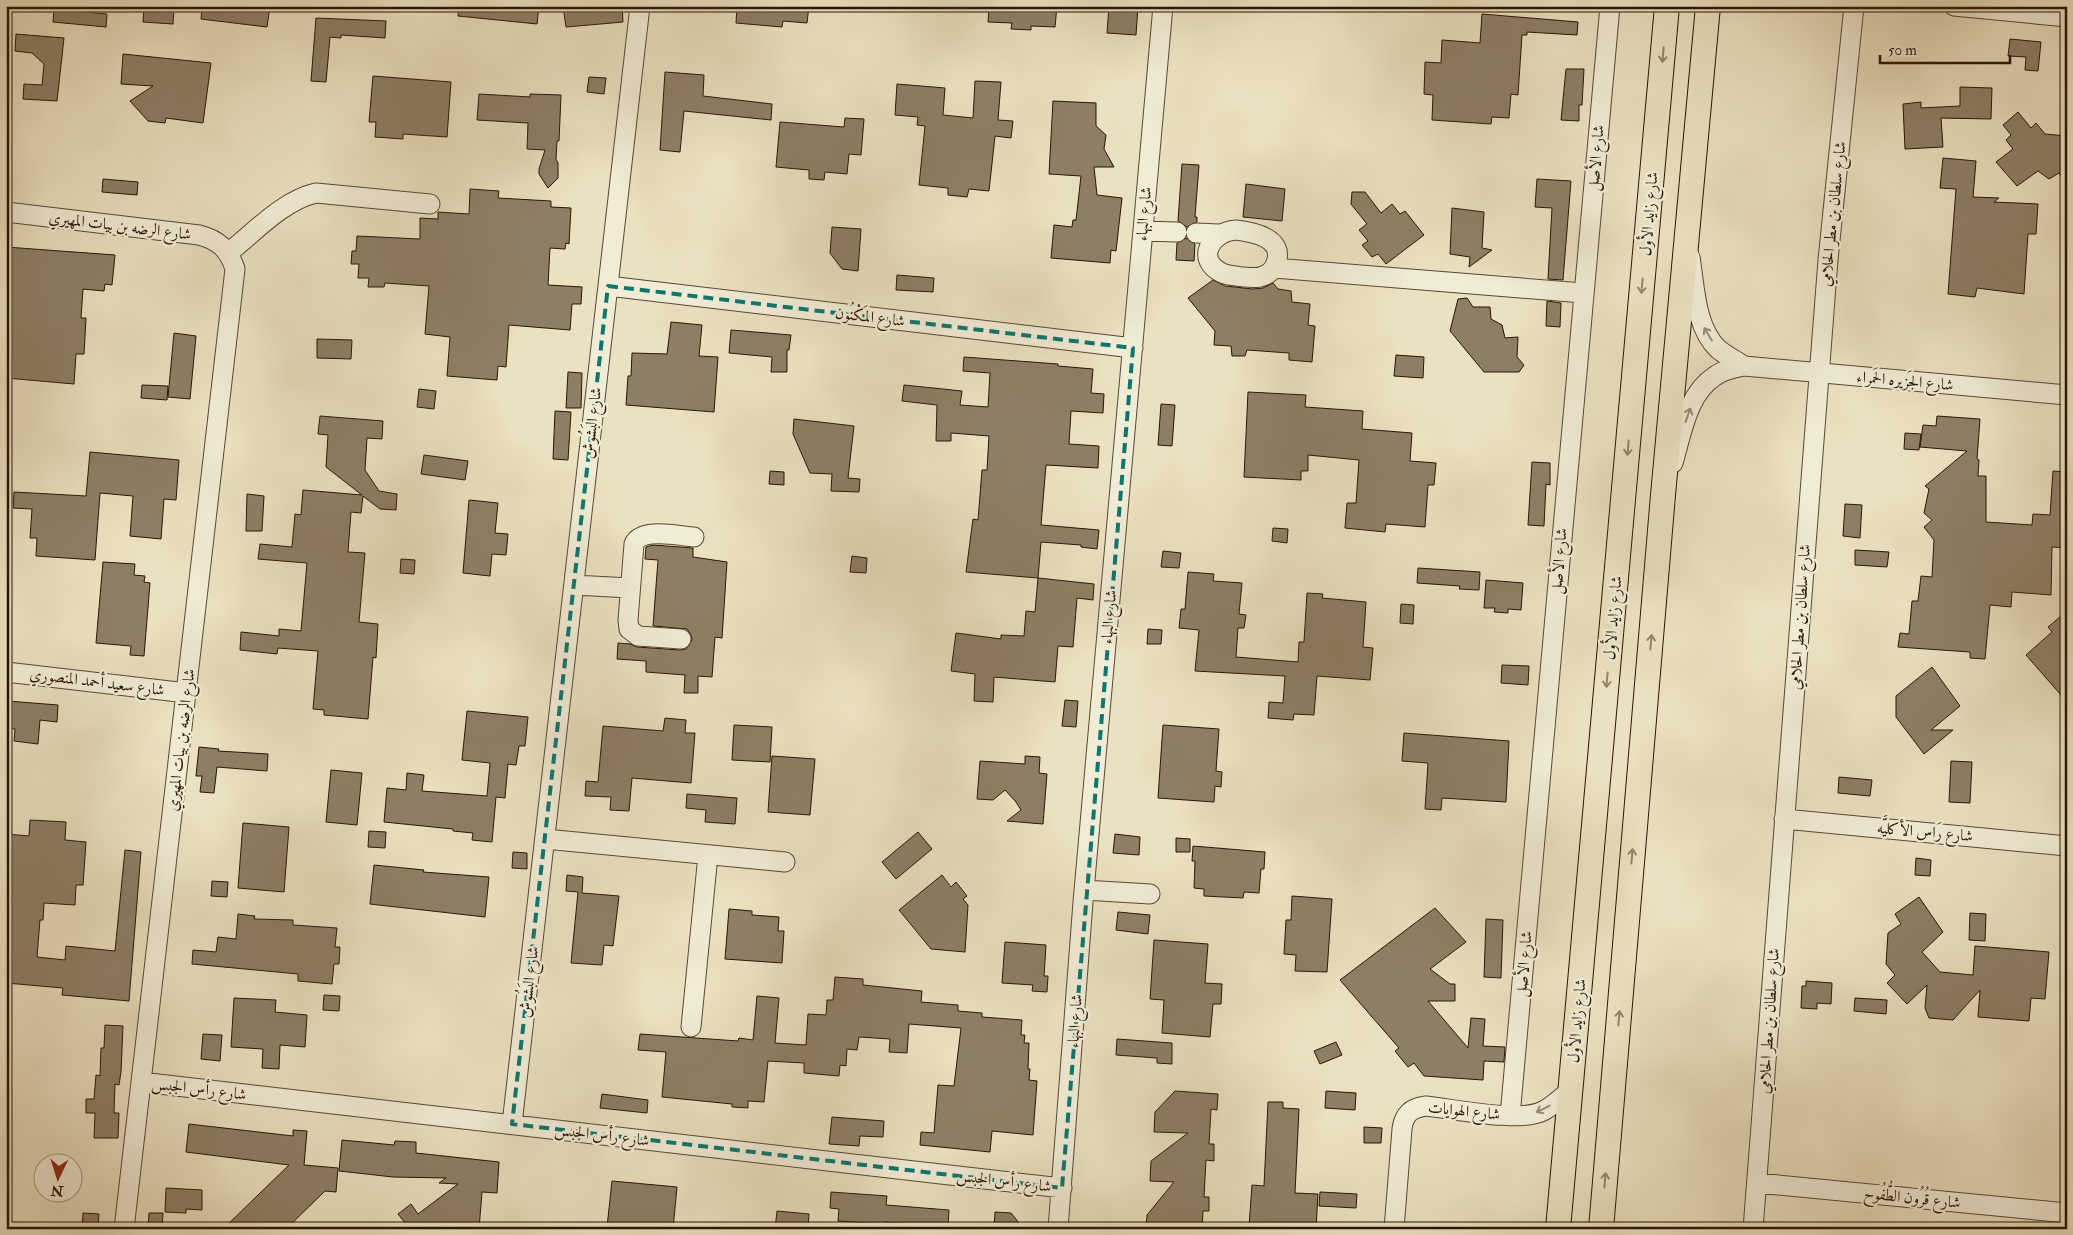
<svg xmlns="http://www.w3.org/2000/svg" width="2073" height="1235" font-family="'IM FELL Double Pica',Amiri,serif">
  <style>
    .building { fill: #8d7f66; stroke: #291505 }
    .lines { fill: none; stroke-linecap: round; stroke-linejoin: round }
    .minor-casing { stroke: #594834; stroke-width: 21 }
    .major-casing { stroke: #291505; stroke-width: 26 }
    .minor { stroke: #f1ecd6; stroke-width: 19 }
    .major { stroke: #eae1c0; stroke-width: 24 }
    .oneway { stroke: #93856c }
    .oneway2 { stroke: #978b78 }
    .marked { fill: none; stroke: #0f766e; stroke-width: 4; stroke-dasharray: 10 6; stroke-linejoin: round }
    .labels { text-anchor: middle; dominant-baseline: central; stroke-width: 4.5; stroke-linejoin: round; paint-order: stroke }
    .street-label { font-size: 16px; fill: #291505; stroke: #f1ecd6 }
  </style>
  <rect width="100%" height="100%" fill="#eae1c0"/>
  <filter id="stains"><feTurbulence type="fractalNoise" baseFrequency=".004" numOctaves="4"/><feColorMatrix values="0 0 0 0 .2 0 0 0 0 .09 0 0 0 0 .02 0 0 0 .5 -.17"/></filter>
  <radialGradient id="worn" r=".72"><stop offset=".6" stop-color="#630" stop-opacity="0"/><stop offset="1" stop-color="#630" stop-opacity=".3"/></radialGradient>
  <!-- building -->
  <path class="building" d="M202,6H270L267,27L201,19Z
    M459,6H539L537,24L458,16Z
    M563,6H622L623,22L566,27Z
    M737,6H809L807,23L783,21L782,27L736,23Z
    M989,6H1057L1055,27L1031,26V30L1011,29L1012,23L988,22Z
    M1109,6H1138L1136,35L1107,33Z
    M144,7L174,9L173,24L143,22Z
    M54,9L107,14L106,27L53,22Z
    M1482,14L1578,22L1577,35L1527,32V35H1522L1518,95L1511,94L1509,118L1492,117L1491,124L1432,120L1433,95L1424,94L1425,62L1441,63L1442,40L1480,43Z
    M316,18L386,21L385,38L341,35V38L330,37L326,82L311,81Z
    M16,34L64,38L57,101L23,99L24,84L42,85L44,64L32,53L15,51Z
    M2010,39L2041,42L2038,71L2025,70L2026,57L2008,56Z
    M123,54L211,63L203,123L166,118L165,123L148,121L130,101L153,86L121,84Z
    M1566,69H1584L1582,105H1579V121L1561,120Z
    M665,72L704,75L703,96L772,104L771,120L684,111L680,152L660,150Z
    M373,76L451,82L447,137L403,134V139L375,137L376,122H369Z
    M589,77L606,78L604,94L587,92Z
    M975,81L1001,82L998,120L1013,121L1011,138L995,136L989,191L969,189L967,197L948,195V188L919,185L925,126L917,125L918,117L895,115L897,84L945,88L943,115L973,118Z
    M1960,87L1992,88L1991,119L1941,118L1943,147L1905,149L1903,104L1921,102V108L1960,106Z
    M479,94L530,97V94L561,95L559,141H557L556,159L558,163V178L548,188L539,174V169L545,150L527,149L528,123L477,120Z
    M1053,101L1096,103V126L1106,135L1104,149L1114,167H1094L1097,195L1122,198L1116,251L1111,250L1110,263L1051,258L1054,225L1072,227L1073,220H1076L1081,176L1049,174Z
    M2018,112L2031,128L2036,123L2045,134L2067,136V183L2059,173L2049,179L2038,171L2017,186L1996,162L2013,149L2006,140L2011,135L2003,125Z
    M845,118L864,119L861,155L849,154L847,174L825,172L824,180L809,179V170L776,167L780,122L844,127Z
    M1943,158L1976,161L1973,197L1999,198L1994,202L2038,204L2036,234H2028L2024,294L1977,288L1975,297L1948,294L1956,189L1940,188Z
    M1182,164L1199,165L1195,217H1197V222L1187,227L1178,221Z
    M103,179L138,182L137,195L102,192Z
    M1537,179L1571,181L1563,280L1548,279L1552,208L1535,207Z
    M1246,184L1285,189L1282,221L1243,217Z
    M470,189L499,191L498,198L551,201V207L571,208L569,244L566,243L565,249L550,248L548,285L582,287L581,304H572L570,330L509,325L506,367L498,366L497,380L447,376L450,337L425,334L429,286L385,283L384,287H368L369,278H358L359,264H351L352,251H356L357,236L420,239V218L438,219V212L469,214Z
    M1352,192H1365L1381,213L1392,204L1400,214L1405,211L1424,235L1386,264L1378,254L1372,257L1362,245L1368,241L1359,230L1367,224L1351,204Z
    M1452,208L1484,212L1482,248L1492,250L1469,267L1470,257L1450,254Z
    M832,227L861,229L858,271L842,269L830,253Z
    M1186,238L1195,244L1194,261L1176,260L1177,243Z
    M6,247L115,255L112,285L105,284L104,291L83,289L81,318H86L84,354H76L74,384L6,378Z
    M897,275L934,278L933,292L896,290Z
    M1213,280L1225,286L1253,289L1263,288L1273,283L1278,289L1291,291L1292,302L1310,304L1308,325L1315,326L1312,362L1289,360V353L1247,350L1245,356H1232L1231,346L1214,345L1215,331L1188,298Z
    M1467,298L1473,307H1490L1491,319L1502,325L1505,338L1518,337L1517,357L1524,365L1519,372H1484L1450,331L1458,299Z
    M1547,301L1561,303L1560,327L1546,326Z
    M671,322L702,325L699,356L718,357L714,412L626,405L628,376H631L632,353L667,354Z
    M731,330L791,335L789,350H787V372H771L772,357L729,353Z
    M174,333L196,336L190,399L168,397Z
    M317,339L352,340L351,359L317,358Z
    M1396,355L1424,357L1423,378L1394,376Z
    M964,357L1058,364V366L1093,369L1091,393L1104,394L1103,413L1071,411L1069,444L1099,446L1098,468L1046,465L1041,525L1099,530L1097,549L1081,547V545L1041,542L1038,578L966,572L973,519L978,520L982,470H987L989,436L951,433V441H936L937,405L902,401L904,385L962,391L960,405L988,407L990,373L963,371Z
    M568,372L582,373L581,408H566Z
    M142,385L168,386L167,400L141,398Z
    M419,389L436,391L434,409L417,407Z
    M1248,392L1306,395L1305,407L1363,411L1362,429L1412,433L1410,461L1436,463L1434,485H1428L1425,527L1386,524L1385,532L1345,528L1347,503H1356L1359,460L1308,455V471H1301V480L1244,477Z
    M1161,404L1175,405L1172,446L1158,445Z
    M555,411L571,412L568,460L553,459Z
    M320,416L383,421L382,439L367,438L365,470L379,491L397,494L396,510L380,509L363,496L361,513L351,512L348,552L365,553L359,622L378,624L376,658L373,657L368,719L324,715V710L313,709L318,651L278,648L277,654L240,650L241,632L279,636V629L301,631L307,563L258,559L260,544L292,547L295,514L301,515L303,490L362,495L326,467L328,435L318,434Z
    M1937,416L1980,419L1977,459L1979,460L1978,476H1986V522L2032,525L2033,514L2050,515L2053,471L2067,472V548L2052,547L2051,595L2012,592L2011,607L1990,605L1985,659L1970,658V652L1898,647L1900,633L1909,634L1912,601H1918L1921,576L1932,577L1934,540L1924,527L1932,520L1924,513L1929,489L1925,486L1967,451L1920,447L1923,425L1936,426Z
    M794,419L854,426L848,478L860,479L859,492L831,491L832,474L810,473L793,434Z
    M1905,433L1921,434L1919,450L1904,449Z
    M90,452L179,460L176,500L164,499L161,539L130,536L133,496L100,493L95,560L36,556L37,538H30L32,509L13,508L14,492L86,496Z
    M424,455L468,461L465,480L421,474Z
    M1532,462L1550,463V485L1546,484L1544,526L1528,525Z
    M770,471L784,472V485L769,484Z
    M247,494L264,496L262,531H246Z
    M469,500L498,503L495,533L508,534L506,555L492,554L490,576L463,573Z
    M1845,504L1862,505L1860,538L1843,536Z
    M1273,528L1288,529L1287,543L1272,541Z
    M653,545L693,548V557L727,562L722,638L715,637L712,677L698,676V693H684L685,675L646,672V661L617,659L618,643L630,644L637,647L680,650L686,649L692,640L691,635L687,629L653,626L658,560L645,559L646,547Z
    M1855,550L1889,552L1887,567L1855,565Z
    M1163,551L1181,553L1179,568L1161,567Z
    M852,556L867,558L866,573L850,572Z
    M401,559L415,560L414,574L400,573Z
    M103,562L135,564L134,575L145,576L144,582L150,583L144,656L130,655L131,646L96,643Z
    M1418,568L1480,572L1479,590L1459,589L1460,586L1417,583Z
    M1188,572L1214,574L1213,581L1242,583L1239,614L1246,615L1244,628H1238L1236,657L1298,662L1299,642H1304L1307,593L1323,594L1322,598L1366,602L1363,647L1373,648L1370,680L1317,676L1314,715L1294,714L1293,720L1268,718L1269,702L1283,703L1285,676L1195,671L1199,630L1179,628L1181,609H1185Z
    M1038,578L1094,584L1093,600L1077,598L1073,647L1058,646L1055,682L994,677L993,702L974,701L975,674L951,671L956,633L1001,639V635L1024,636L1026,611L1035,612Z
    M1486,580L1523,583L1521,610L1508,609V613L1494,612L1495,608H1484Z
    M1401,604L1414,605L1413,624L1400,623Z
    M2067,611V702L2026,655L2052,632L2048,627Z
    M1148,629L1162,630L1161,644H1147Z
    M1502,665L1529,666L1528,685L1501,683Z
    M1932,667L1960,706L1931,730H1953L1924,754L1896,717V696Z
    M1065,700L1078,701L1076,727L1062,726Z
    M8,701L58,705L57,722L40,720L38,744L14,741L15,729L6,728Z
    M467,711L528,717L525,746H519L516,765L508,764L505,798L496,797L492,842L472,840L473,833L453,831V829L384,822L387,788L406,790L407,773L424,775L422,791L487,796L490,763L462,760Z
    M665,718L686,720L685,733H695L691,783L632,778L629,811L610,810L611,797L585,796L586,781L598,782L603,726L663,731Z
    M734,725L772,727L770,762L732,760Z
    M1163,725L1219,729L1216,771L1222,772L1221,787L1215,786L1214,802L1158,798Z
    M1404,733L1509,741L1506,802L1442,798L1441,810L1425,809L1428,763L1402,761Z
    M199,747L219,749L218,751L268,754L267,771L217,767L214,793L200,792L202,776H196Z
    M772,756L815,759L810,815L768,812Z
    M1025,756L1040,757L1039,773L1047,774L1043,824L1007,821L1021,810L1016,802L1005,790L993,800L977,799L980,761L1025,764Z
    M1951,761L1972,762L1970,803L1949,802Z
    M331,770L362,773L357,825L326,822Z
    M1839,777L1872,780L1870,796L1838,793Z
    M687,794L737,798L735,824L705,822L706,810L686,808Z
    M30,820L66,822L65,840L86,842L83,885H76L75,905L44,903L43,920H40L37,957L65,960L66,946L115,951L125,850L141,852L129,1001L62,995L63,988L6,983V834L29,836Z
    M243,823L289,827L284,892L238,888Z
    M369,831L386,832L385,848L368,847Z
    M918,832L932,849L896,879L882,862Z
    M1115,834L1140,837L1139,855L1113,853Z
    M1176,838L1190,839V852H1176Z
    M1193,846L1265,852L1264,869H1261L1259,893L1244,892L1243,898L1204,896V889L1194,888L1195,861H1192Z
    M513,852L527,853V869L512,868Z
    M1916,858L1931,860L1930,876L1915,875Z
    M374,865L424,870L423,872L489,877L485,917L370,904Z
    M567,875L583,877L582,893L619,896L613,946L604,945L602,965L571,963L578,892L566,891Z
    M942,875L951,887L956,882L967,896L963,899L968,905L965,952L931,949L899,910Z
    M212,881L228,882L227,897L211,896Z
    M1292,896L1332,899L1327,972L1295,971L1296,955L1284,954L1286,920H1291Z
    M1919,897L1943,932L1922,952L1940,972L1973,975L1975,946L2049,952L2045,999L2031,998L2029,1021L1978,1017L1980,990L1953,1020L1929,1018L1925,1008L1927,985L1907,1004L1887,983L1895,975L1886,964L1888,933L1901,924L1895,914Z
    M1435,908L1466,942L1430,969L1450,984H1455V1001H1428L1468,1048L1471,1018L1485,1019L1483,1046L1505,1047L1504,1062L1484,1061L1483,1080L1424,1076L1414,1063L1408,1067L1395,1051L1399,1048L1340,980Z
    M729,909L752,911V915L779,917L778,931H784L782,963L725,959Z
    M1118,912L1150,915L1148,934L1116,930Z
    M1970,913L1986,914L1985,941L1969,940Z
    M238,914L255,916L254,919L293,920V925L337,928L335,947H340L339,964H334L332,984L298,981V974L192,964L193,950L216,952L218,937L236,939Z
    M1486,919L1503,920L1501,978L1484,977Z
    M1154,940L1208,944L1205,983L1222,984L1221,1004H1213L1210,1037L1162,1033L1164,1000L1150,999Z
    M1005,942L1046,945L1044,976H1048L1047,992L1032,991L1033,985L1002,983Z
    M835,977L863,979V985L922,991L921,1002L958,1005V1011L982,1013V1017L1022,1020L1021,1035H1025L1024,1043H1029L1028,1069H1030L1029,1080L1037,1081L1033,1135L992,1131L990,1152L920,1145L921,1132L934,1133L938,1085L954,1086L961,1028L909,1024L907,1053L889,1052L890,1039L859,1037L857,1050L847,1049L846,1066L840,1065L839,1076L804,1073V1063L768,1061L764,1102L748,1101V1108L732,1107V1104L662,1097L666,1052L638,1050L640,1034L738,1041L739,1038L753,1040L757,996L779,998L775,1043L806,1045L808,1014L826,1015L827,1000H833Z
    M1806,981L1832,983L1831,1004L1817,1003V1009L1801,1008L1802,986H1806Z
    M324,995L340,996L339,1011L323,1010Z
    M234,998L276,1000L275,1012L307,1015L305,1047L280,1045L279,1069L262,1068L263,1049L231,1047Z
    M1855,998L1887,1000L1886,1014L1854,1011Z
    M105,1025L123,1026L121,1072L119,1085L115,1084L114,1113H119L118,1138H94L95,1113H86V1099H94L96,1075L100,1076L101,1048H104Z
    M203,1034L222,1035L220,1061L201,1059Z
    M1117,1039L1172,1043V1064L1157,1063V1058L1116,1055Z
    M1336,1042L1342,1055L1320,1064L1314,1051Z
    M1175,1091L1218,1094L1217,1110L1211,1109L1209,1144H1214V1161L1206,1160L1204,1197H1209V1211H1203L1202,1229H1146L1147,1215L1174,1182L1150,1181L1151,1161L1188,1133L1154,1132L1155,1112Z
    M1326,1091L1356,1093L1355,1110L1325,1108Z
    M602,1094L648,1100L647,1113L600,1108Z
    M1268,1102H1283V1108L1299,1109L1295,1193L1318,1194L1316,1229H1270L1249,1226L1252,1185L1264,1186Z
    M832,1117L884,1121L883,1137L860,1136L859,1146L829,1144Z
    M189,1124L293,1136V1130L307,1131L304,1165L338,1168L336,1192L325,1191L286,1229H223L289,1165L186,1152Z
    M1364,1127L1382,1128L1381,1143H1364Z
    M342,1140L394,1145L395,1141L416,1142V1153L499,1162L497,1193L482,1192L479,1229H399L406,1224L398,1214L411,1204L418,1214L458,1184L439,1183L446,1178L393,1177L339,1171Z
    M612,1181L677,1187L673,1229L607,1227Z
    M166,1188L202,1190V1210L186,1209V1213L165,1212Z
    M831,1192L887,1196L886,1205L949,1210L948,1227L885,1222V1224L838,1221L839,1209L830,1208Z
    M1320,1192L1357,1194L1356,1208L1319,1206Z
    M777,1211L809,1214L808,1229H775Z
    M995,1212L1011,1213L1024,1229H994Z
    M83,1213L99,1214L98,1229H82Z
    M149,1213H163L162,1229H148Z"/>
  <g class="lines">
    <defs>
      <path id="minor" d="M1954,6L2067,17
        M6,212L199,235C219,240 229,250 235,269L124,1229
        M1236,230C1253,232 1285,238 1276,263C1274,269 1269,274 1263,276C1257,279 1251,277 1244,277C1237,276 1229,276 1222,273C1195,260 1210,232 1236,230Z
        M1143,231L1177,232
        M1196,233L1219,234
        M228,253C255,232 282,201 316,193L430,204
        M1690,257C1695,287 1695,327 1718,349C1725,355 1735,360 1744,366
        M1274,268L1583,293
        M608,286L1133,348
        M1673,463C1682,433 1687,394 1715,376C1723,370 1734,368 1744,366L2067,395
        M574,585L630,588
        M681,639L638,636L629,629L628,620L634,544C641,527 679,536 694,537
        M6,672L187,693
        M1784,819L2067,846
        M545,839L785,862
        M1084,890L1150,894
        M691,1027L708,855
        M141,1082L1062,1188
        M1510,1116L1610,6
        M512,1124L640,6
        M1758,1183L2067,1213
        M1058,1229L1083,902L1163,6
        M1394,1229L1402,1129C1404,1114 1411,1108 1426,1106C1455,1109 1519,1123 1543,1111C1553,1106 1562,1097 1571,1090
        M1753,1229L1828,260L1854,6"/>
      <path id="major" d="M1558,1229L1667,6
        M1601,1229L1663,495L1708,6"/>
    </defs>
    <!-- minor casing -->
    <use href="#minor" class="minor-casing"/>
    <!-- major casing -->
    <use href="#major" class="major-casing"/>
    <!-- minor -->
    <use href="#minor" class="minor"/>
    <!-- major -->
    <use href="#major" class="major"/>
  </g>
  <!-- one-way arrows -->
  <defs><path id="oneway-shaft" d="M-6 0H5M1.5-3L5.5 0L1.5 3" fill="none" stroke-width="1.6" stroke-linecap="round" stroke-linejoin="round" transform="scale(1.25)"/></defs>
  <g class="oneway">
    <use href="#oneway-shaft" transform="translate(1663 55) rotate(95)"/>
    <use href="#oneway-shaft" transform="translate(1642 286) rotate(95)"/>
    <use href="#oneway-shaft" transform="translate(1628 448) rotate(95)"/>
    <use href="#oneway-shaft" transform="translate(1651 642) rotate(-85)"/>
    <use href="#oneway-shaft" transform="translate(1607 680) rotate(95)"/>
    <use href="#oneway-shaft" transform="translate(1632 856) rotate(-85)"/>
    <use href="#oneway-shaft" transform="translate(1619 1018) rotate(-85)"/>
    <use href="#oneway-shaft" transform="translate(1605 1180) rotate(-85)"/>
  </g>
  <g class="oneway2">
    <use href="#oneway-shaft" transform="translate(1708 334) rotate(-121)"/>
    <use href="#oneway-shaft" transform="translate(1688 415) rotate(-71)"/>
    <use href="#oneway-shaft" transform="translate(1543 1109) rotate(153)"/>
  </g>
  <!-- marked area -->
  <path class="marked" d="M608,286L1133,348L1062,1188L512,1124Z"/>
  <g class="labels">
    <!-- street labels -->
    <g class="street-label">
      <text transform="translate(1596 158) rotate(-85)">شارع الأصل</text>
      <text transform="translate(1144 214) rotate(-85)">شارع البهاء</text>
      <text transform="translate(1649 214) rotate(-85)">شارع زايد الأول</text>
      <text transform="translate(1833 214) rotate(-84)">شارع سلطان بن مطر الحلامي</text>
      <text transform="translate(120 226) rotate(7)">شارع الرضه بن بيات المهيري</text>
      <text transform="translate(870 317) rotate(7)">شارع المَكْنُون</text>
      <text transform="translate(1905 381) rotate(5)">شارع الجَزيره الحَمراء</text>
      <text transform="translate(592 423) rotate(-83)">شارع البَشُوش</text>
      <text transform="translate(1559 561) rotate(-85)">شارع الأصل</text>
      <text transform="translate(1109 617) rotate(-85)">شارع البهاء</text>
      <text transform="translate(1800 617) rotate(-86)">شارع سلطان بن مطر الحلامي</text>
      <text transform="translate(1613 618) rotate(-85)">شارع زايد الأول</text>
      <text transform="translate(97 682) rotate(7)">شارع سعيد أحمد المنصوري</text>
      <text transform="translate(181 740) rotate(-83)">شارع الرضه بن بيات المهيري</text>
      <text transform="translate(1925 832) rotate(5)">شارع رَاس الأكليَّه</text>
      <text transform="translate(1524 964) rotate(-85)">شارع الأصل</text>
      <text transform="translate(529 982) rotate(-83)">شارع البَشُوش</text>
      <text transform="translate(1075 1021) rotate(-86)">شارع البهاء</text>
      <text transform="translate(1577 1021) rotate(-85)">شارع زايد الأول</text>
      <text transform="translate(1769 1021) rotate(-86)">شارع سلطان بن مطر الحلامي</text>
      <text transform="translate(199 1089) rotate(7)">شارع رأس الجبس</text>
      <text transform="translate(1464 1111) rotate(6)">شارع الهوايات</text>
      <text transform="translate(602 1135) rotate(7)">شارع رأس الجبس</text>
      <text transform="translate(1004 1181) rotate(7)">شارع رأس الجبس</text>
      <text transform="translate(1912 1198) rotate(6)">شارع قُرُون الطُّفُوح</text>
    </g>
  </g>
  <!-- margin -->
  <rect width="2073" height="1235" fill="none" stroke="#eae1c0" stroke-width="25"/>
  <rect x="8" y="8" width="2058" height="1220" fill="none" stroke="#291505" stroke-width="2.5"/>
  <rect x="12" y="12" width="2048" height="1210" fill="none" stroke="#291505"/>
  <!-- north arrow -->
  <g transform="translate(58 1178) rotate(184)"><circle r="24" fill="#f1ecd6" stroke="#a19682"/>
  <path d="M0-4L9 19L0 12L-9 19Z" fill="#8f2418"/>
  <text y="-8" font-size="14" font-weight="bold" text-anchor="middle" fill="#291505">N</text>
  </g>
  <!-- scale -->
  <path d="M1880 55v8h130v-8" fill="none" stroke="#291505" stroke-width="2.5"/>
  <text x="1888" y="55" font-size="15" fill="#291505" stroke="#f1ecd6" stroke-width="4" paint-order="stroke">50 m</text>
  <rect width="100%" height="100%" filter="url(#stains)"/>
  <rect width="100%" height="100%" fill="url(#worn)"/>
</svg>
